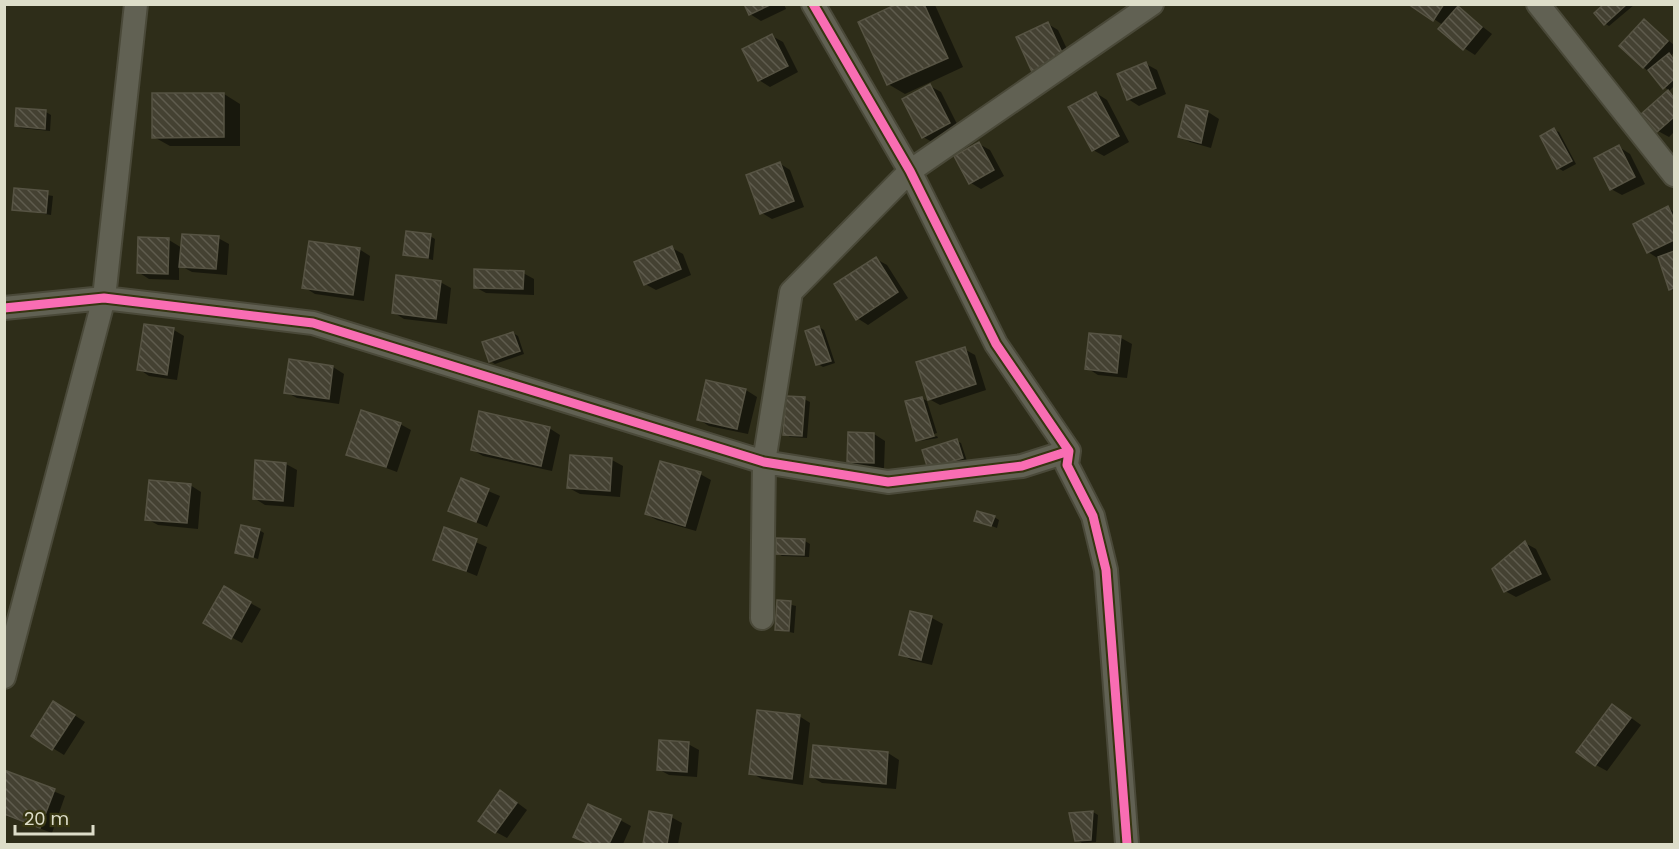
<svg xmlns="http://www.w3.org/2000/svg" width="1679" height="849" font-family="Poppins,sans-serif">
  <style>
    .shadow { fill: #0007 }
    .building { fill: url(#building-back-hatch); stroke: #565343; stroke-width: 1.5 }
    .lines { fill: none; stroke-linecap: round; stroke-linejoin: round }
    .minor-casing { stroke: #4a4939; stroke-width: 26 }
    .minor { stroke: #616153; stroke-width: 22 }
    .cycleway-casing { stroke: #363511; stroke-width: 13 }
    .cycleway { stroke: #f96db3; stroke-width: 9 }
  </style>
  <defs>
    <pattern id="building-back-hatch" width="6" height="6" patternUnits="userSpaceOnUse" patternTransform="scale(1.5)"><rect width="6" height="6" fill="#444132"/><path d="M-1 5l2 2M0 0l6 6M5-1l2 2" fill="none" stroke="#5f5c4e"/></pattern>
  </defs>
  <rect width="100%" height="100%" fill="#2e2d19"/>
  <!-- shadow -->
  <path class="shadow" d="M746,4H784L786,9L761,21L750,14Z
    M900,4L935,5L963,67L905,94L888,84Z
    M1411,4H1458L1457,7L1492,34L1475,55L1464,48L1443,25Z
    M1606,4H1634V5L1609,26L1604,23Z
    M1645,21L1674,45V52L1671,56L1674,58V86L1669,91L1621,46Z
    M1048,24L1058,30L1074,64L1044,77L1033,71Z
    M772,36L783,42L798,72L770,87L759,80Z
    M1146,64L1157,70L1166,94L1139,106L1128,99Z
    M930,86L941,92L960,130L934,143L923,137Z
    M1668,92L1674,96V132L1669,137L1658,131Z
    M1096,93L1107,100L1129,142L1104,156L1093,150Z
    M224,94L240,104V146H170L154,137Z
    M1187,107L1208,112L1219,119L1211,148L1190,142L1180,136Z
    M46,112L51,115L50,131L21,128L16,126Z
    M1554,130L1559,132L1576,164L1563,171L1558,168Z
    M979,144L990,150L1004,176L981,189L971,183Z
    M1619,147L1630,154L1645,184L1622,195L1611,189Z
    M779,163L790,170L804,207L772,219L762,213Z
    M16,190L53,196L51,215L14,209Z
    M1668,208L1674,212V291L1670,289L1659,259L1648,252Z
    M430,236L435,239L433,260L405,254Z
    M218,238L229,244L227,275L192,272L179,265V280L149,279L138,272L139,239L169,240L182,248Z
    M672,248L683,254L691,275L656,290L645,284Z
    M359,249L370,256L364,301L315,294L304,287Z
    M876,259L887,265L908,298L868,325L857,318Z
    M523,273L534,279V295L486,293L475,287Z
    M440,282L451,288L447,324L404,319L393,312Z
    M819,327L824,330L835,363L823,367L818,364Z
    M174,330L184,336L177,380L149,376L139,369Z
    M513,333L518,336L524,354L495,364L490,361Z
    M1121,338L1132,344L1127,378L1098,375L1087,368Z
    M964,349L975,355L986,390L940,405L929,399Z
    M290,361L333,367L344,374L339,404L297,398L286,392Z
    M707,382L746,390L757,397L748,434L709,426L698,419Z
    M922,398L927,401L937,433L920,438V441L918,440Z
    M804,399L810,402L807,438L790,437L785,434Z
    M400,424L411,430L397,472L348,454Z
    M549,428L560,435L552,471L483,456L473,450Z
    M874,434L885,441L884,468L860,467L849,461Z
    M937,436L938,438L920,441Z
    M956,441L961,443L967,461L934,471Z
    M612,460L623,466L620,497L580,494L569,488Z
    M286,464L297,470L294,507L265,505L254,498Z
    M700,474L711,480L696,531L657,520L646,514Z
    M462,480L500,496L487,527L450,511Z
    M190,485L201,492L198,529L158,525L147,519Z
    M994,517L999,520L997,528L976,520Z
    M445,529L487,547L477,576L435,559Z
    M259,530L264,533L258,559L237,552Z
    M805,541L810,544L809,557L782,556L777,553Z
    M1525,543L1536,549L1551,580L1516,597L1505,591Z
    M224,588L261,609L242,643L205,623Z
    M779,602L796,606L794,633L776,629Z
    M911,612L932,618L943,624L932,665L911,660L900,654Z
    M65,709L85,722L64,755L33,736Z
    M1623,712L1641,725L1607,771L1596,765Z
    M799,716L810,723L803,785L762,779L751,773Z
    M688,744L699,750L697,777L669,775L658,769Z
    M888,753L899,760L896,789L822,783L812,777Z
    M5,771L65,796L52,833L4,815Z
    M511,798L527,810L507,838L496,832Z
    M1093,812L1098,815L1096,842L1082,843L1077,840Z
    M650,813L671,817L682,823L678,844H645Z
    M620,820L631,826L623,844H590L575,837Z"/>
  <!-- building -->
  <path class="building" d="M744,4H772L749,15Z
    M897,4H924L948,58L887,85L858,22Z
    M1408,4H1444L1433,21Z
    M1604,4H1627L1604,25L1594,13Z
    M1458,6L1482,27L1463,50L1438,29Z
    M1644,19L1668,41L1643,68L1619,46Z
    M1048,22L1064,57L1032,72L1016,37Z
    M772,34L788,66L758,81L742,49Z
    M1669,53L1674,60V79L1663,89L1648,70Z
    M1146,62L1156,88L1127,100L1117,74Z
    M930,84L950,123L922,138L902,99Z
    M1668,90L1674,98V117L1657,132L1641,114Z
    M1096,92L1119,136L1092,151L1068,107Z
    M152,93H224V137L152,138Z
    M1186,105L1208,111L1201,143L1178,137Z
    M16,108L46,110L45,129L15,126Z
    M1554,128L1572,161L1557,169L1540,136Z
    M979,142L994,170L969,184L954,156Z
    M1619,145L1635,177L1610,190L1594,158Z
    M780,162L794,201L760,214L746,175Z
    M14,188L48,191L46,213L12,210Z
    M1668,206L1674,219V240L1647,253L1633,224Z
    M406,231L431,234L428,258L403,255Z
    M182,234L219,236L216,269L179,267Z
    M138,237L169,238L168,274L137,273Z
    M309,241L360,248L353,295L302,288Z
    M672,246L681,269L644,285L634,262Z
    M1674,251V288L1669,290L1658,257Z
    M876,257L898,292L856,320L834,284Z
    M474,269L524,271L523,289L474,288Z
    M396,275L441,281L436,319L392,313Z
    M144,324L174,328L167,375L137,370Z
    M819,326L831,361L816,365L805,331Z
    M513,332L520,351L489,362L482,342Z
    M1089,333L1121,336L1117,373L1085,369Z
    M965,347L976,384L928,400L916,362Z
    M289,359L333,366L329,399L284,393Z
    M706,380L746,389L737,429L697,420Z
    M786,396L805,397L802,436L783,435Z
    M922,397L934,436L916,441L905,401Z
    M361,410L401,423L386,467L346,455Z
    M479,411L550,427L541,466L471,450Z
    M848,432L874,433V463L847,462Z
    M957,439L963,458L928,469L922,450Z
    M570,455L612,458L610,491L567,488Z
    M255,460L286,463L283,501L253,499Z
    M660,461L701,472L685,526L645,514Z
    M461,478L489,489L476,522L448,511Z
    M149,480L191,484L187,523L145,520Z
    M977,511L995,516L991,526L974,521Z
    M241,525L260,529L253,557L235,553Z
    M444,527L477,539L466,571L433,560Z
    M776,538L805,539L804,555L776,554Z
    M1525,541L1541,574L1504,592L1492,569Z
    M224,586L251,602L231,639L203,623Z
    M777,600L791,601L789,631L775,630Z
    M910,611L932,616L921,660L899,655Z
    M53,701L75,715L52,750L31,736Z
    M1612,704L1631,718L1595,766L1576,752Z
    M757,710L800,715L792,779L749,774Z
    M659,740L689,742L687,772L657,770Z
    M813,745L888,752L886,784L810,777Z
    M4,770L55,789L40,828L4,814Z
    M500,790L517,803L495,833L478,821Z
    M588,804L621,819L609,844H590L573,837Z
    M649,811L672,815L667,844H643Z
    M1093,811L1091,840L1075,841L1069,813Z"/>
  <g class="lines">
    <defs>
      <path id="minor" d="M813,4L910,171L996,344L1069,451L1067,465L1093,516L1106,570L1127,844
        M1538,4L1674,175
        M4,308L104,298L313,323L764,462L888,482L1022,466L1069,451
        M762,618L764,462L791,292L910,171L1152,4
        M4,677L104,298L136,4"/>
    </defs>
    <!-- minor casing -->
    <use href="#minor" class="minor-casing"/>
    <!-- minor -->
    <use href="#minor" class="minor"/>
    <defs>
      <path id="cycleway" d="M813,4L910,171L996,344L1069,451L1067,465L1093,516L1106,570L1127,844
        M4,308L104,298L313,323L764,462L888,482L1022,466L1069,451"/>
    </defs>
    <!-- cycleway casing -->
    <use href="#cycleway" class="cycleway-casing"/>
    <!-- cycleway -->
    <use href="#cycleway" class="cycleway"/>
  </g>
  <!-- border -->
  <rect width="1679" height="849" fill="none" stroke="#ddddc9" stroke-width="12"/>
  <!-- scale -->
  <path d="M15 825v9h78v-9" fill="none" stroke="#ddddc9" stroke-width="3"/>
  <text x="24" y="825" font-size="18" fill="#ddddc9" stroke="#363511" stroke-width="4.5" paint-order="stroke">20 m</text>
</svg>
